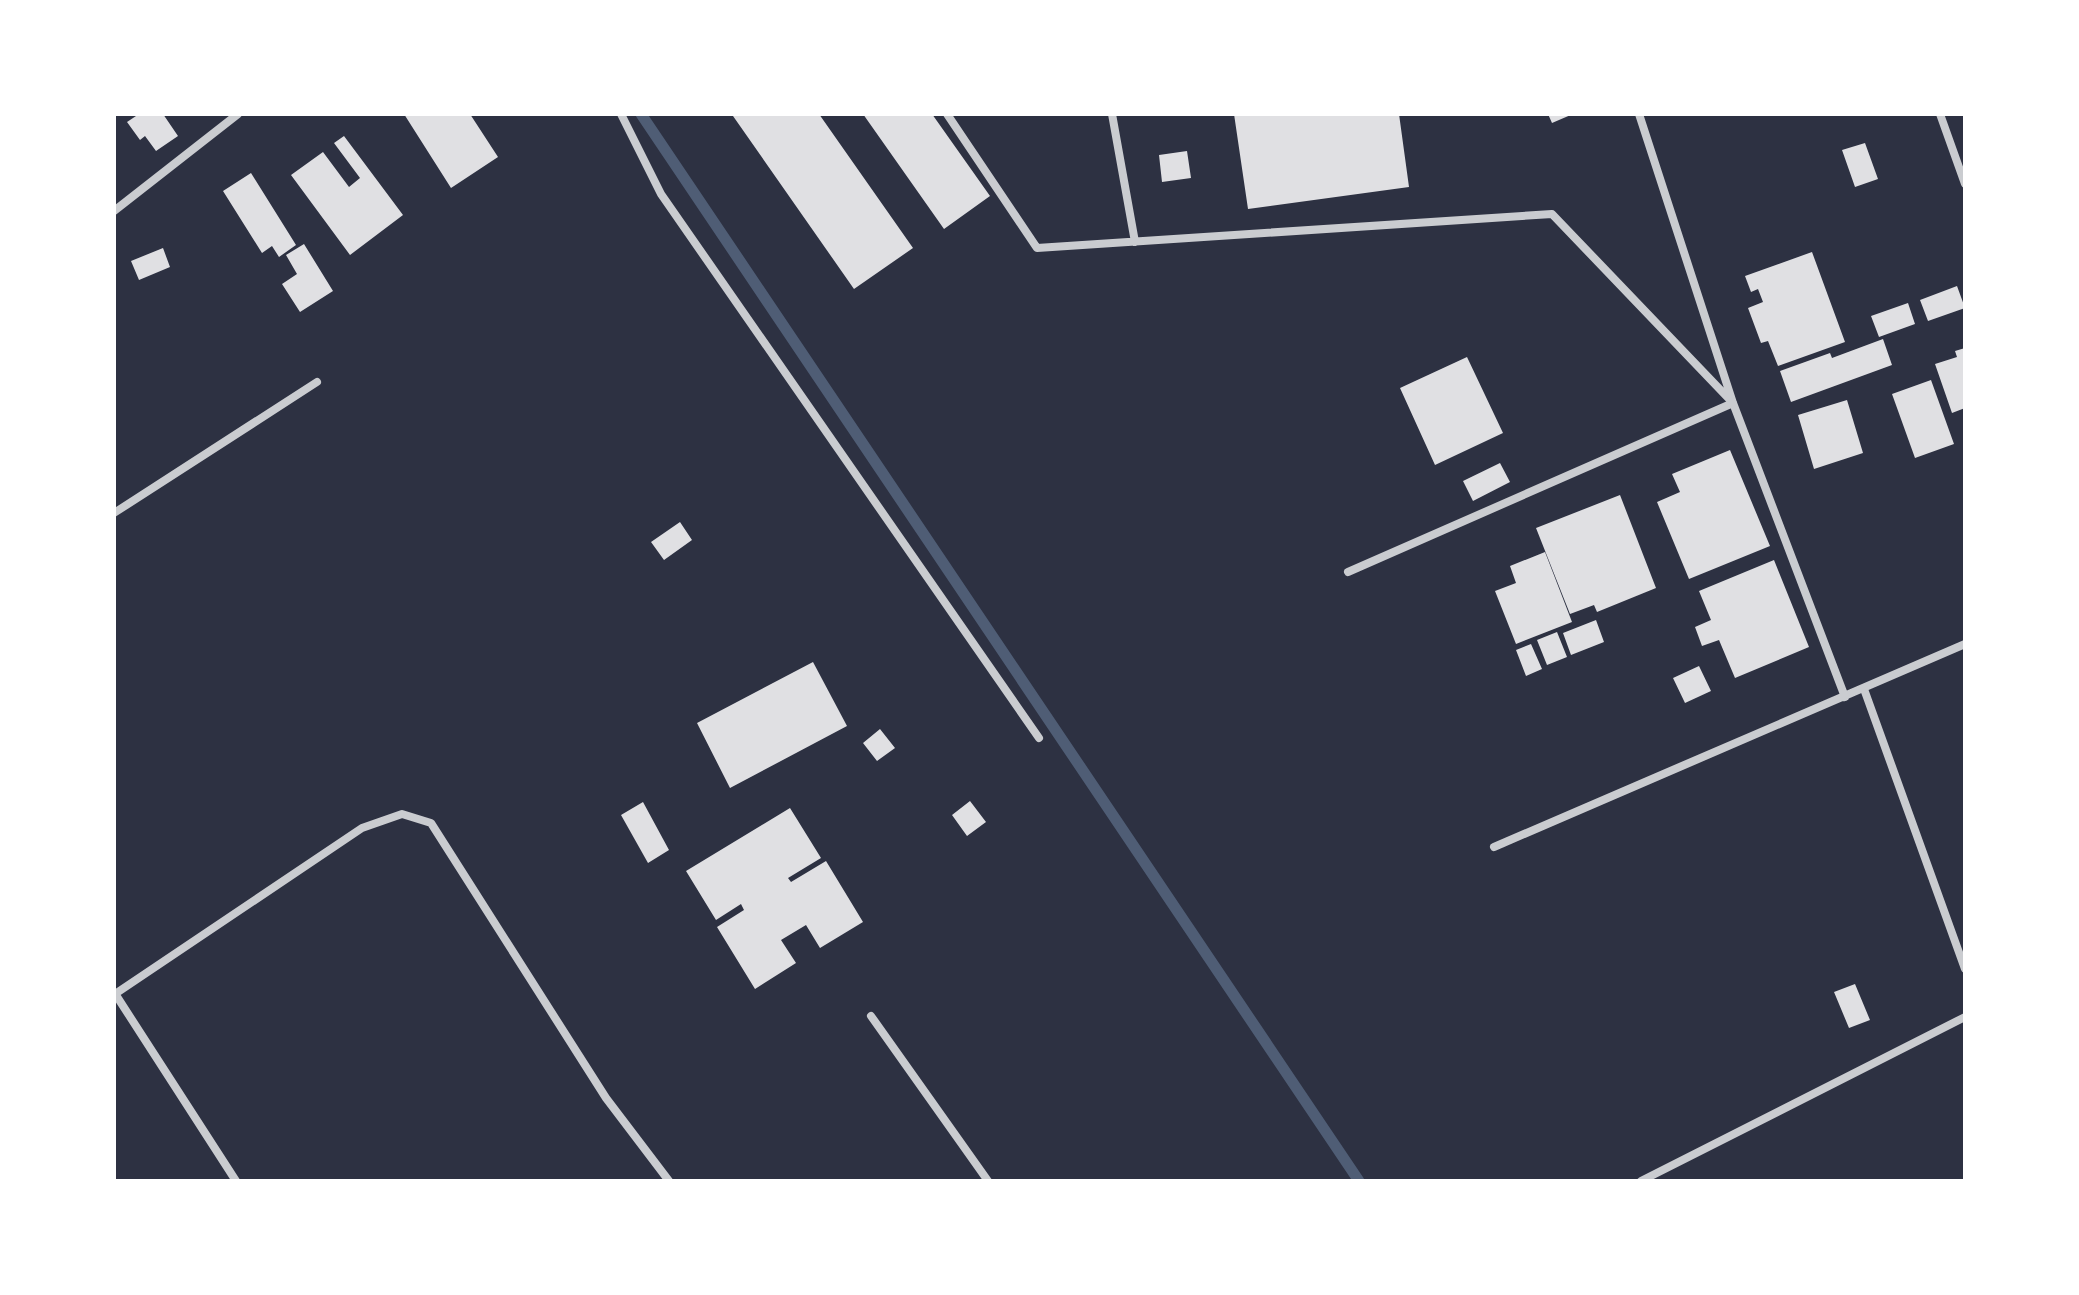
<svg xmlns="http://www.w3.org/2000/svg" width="2079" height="1295" font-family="Ubuntu,sans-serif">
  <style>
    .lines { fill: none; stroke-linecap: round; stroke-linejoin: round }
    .stream { stroke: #4f5d75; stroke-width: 11 }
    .building { fill: #e0e0e3 }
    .minor { stroke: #caccd0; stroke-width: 8 }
  </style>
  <rect width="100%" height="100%" fill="#2d3142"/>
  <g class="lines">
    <!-- stream -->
    <path class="stream" d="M641,114L1359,1181"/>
  </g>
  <!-- building -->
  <path class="building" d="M139,114H163L178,136L156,151L145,136L140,140L127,122Z
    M404,114H470L498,157L451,188Z
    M737,114H819L913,248L854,289L733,116Z
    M863,114H932L990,196L944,229Z
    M1234,114H1399L1409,187L1248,209Z
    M1548,114H1573L1552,123Z
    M344,136L403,215L350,255L291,175L323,152L349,187L360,178L334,143Z
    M1865,143L1878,179L1855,187L1842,150Z
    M1187,151L1191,178L1162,182L1159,155Z
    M251,173L296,245L279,257L272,246L262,253L223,191Z
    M304,244L333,291L300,312L282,284L297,274L286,255Z
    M163,248L170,267L139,280L131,261Z
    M1812,252L1845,342L1778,366L1768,341L1761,343L1748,308L1763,302L1758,289L1751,292L1745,276Z
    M1957,286L1965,308L1928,321L1920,300Z
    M1908,303L1915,324L1879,337L1871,316Z
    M1883,339L1892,365L1791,402L1780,371L1830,353L1832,358Z
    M1965,348V408L1952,413L1935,364L1957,357L1955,351Z
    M1467,357L1503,433L1435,465L1400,388Z
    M1931,380L1954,444L1915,458L1892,394Z
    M1847,400L1863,453L1814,469L1798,415Z
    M1730,450L1770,546L1689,579L1657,502L1680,492L1672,474Z
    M1500,463L1510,482L1473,501L1463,481Z
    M1620,495L1656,588L1597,612L1594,605L1570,614L1536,528Z
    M680,522L692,540L664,560L651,542Z
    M1545,552L1572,622L1516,644L1495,591L1516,583L1510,566Z
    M1774,560L1809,647L1735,678L1719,640L1702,646L1695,627L1711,620L1699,591Z
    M1596,620L1604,642L1571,655L1563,633Z
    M1557,632L1567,657L1547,665L1537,640Z
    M1531,644L1542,669L1526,676L1516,650Z
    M813,662L847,726L730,788L697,723Z
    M1699,666L1711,691L1685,703L1673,678Z
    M880,729L895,748L877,761L863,743Z
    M970,801L986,822L967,836L952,815Z
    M643,802L669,850L648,863L621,815Z
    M790,808L821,858L788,878L791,882L826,861L863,922L820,948L806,925L781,940L796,963L755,989L717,927L744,910L741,904L716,920L686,871Z
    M1855,984L1870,1020L1849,1028L1834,992Z"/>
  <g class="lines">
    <!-- minor -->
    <path class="minor" d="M621,114L661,194L1039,738
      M947,114L1037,248L1552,214L1733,403L1348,572
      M1112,114L1135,242
      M1639,114L1733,403L1845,697
      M1940,114L1965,184
      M114,211L238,114
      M114,513L317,382
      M1864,689L1965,969
      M1494,847L1965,644
      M114,992L236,1181
      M115,994L362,828L402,814L431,823L606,1098L669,1181
      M871,1016L988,1181
      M1641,1181L1965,1017"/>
  </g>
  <!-- border -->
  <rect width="2079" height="1295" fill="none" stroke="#ffffff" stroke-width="232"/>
</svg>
